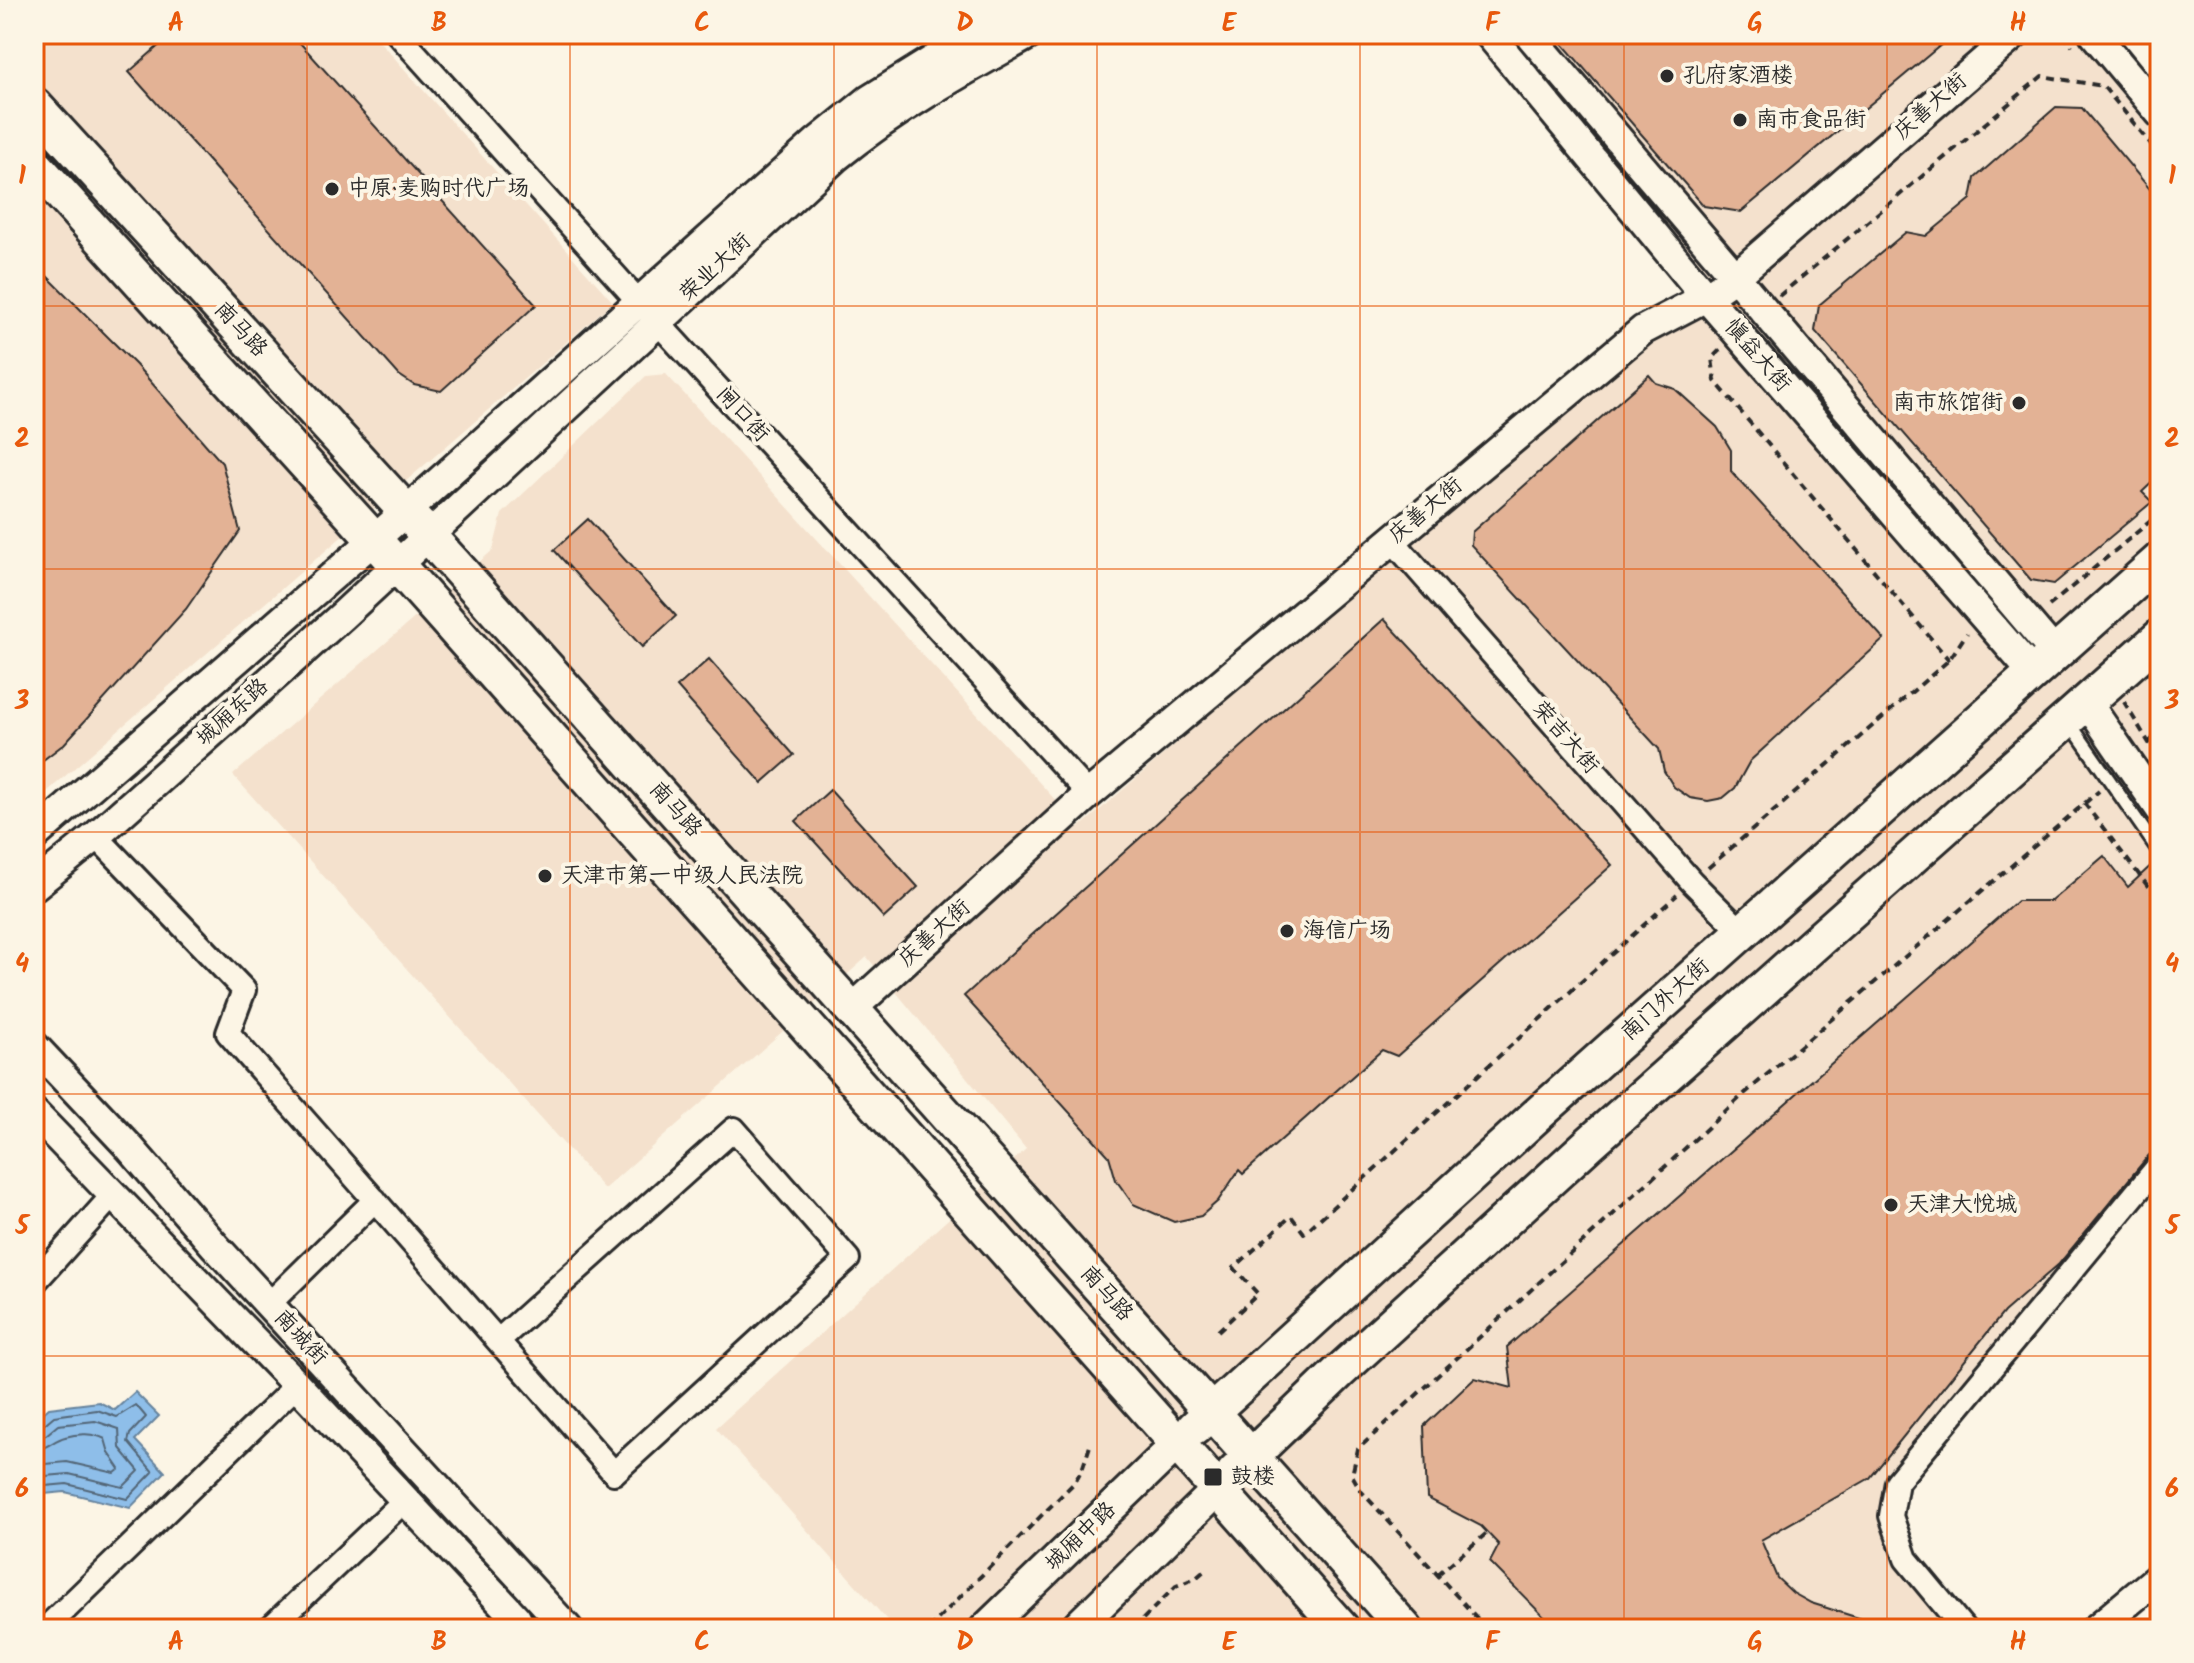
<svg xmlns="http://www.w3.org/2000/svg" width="2194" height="1663" font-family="Kalam,'LXGW WenKai TC',sans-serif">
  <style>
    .built { fill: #f4e1cd }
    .water { fill: #8ebee9; stroke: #66839d; stroke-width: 2 }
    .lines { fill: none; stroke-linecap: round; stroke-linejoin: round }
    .shore { stroke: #536677; stroke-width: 2 }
    .building { fill: #e3b295; stroke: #2b2b2b; stroke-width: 2 }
    .service-casing { stroke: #2b2b2b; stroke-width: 17 }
    .minor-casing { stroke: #2b2b2b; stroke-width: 28 }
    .tertiary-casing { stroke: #2b2b2b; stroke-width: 34 }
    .secondary-casing { stroke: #2b2b2b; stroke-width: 36 }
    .primary-casing { stroke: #2b2b2b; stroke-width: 40 }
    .path { stroke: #2b2b2b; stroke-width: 4; stroke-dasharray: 8 6; stroke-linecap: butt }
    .service { stroke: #fcf5e5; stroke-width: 11 }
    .minor { stroke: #fcf5e5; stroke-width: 22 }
    .tertiary { stroke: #fcf5e5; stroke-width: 28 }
    .secondary { stroke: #fcf5e5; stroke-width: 30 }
    .primary { stroke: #fcf5e5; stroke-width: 34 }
    .grid { fill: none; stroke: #e8590c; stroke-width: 2; stroke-opacity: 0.55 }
    .poi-dot { fill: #2b2b2b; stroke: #fcf5e5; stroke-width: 3 }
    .labels { text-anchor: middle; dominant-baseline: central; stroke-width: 8; stroke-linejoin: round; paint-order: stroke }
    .poi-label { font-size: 22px; fill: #2b2b2b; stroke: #fcf5e5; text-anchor: start }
    .street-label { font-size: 22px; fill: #2b2b2b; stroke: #fcf5e5 }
    .neatline { fill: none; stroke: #e8590c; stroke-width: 3 }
    .grid-label { font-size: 26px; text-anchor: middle; font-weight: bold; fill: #e8590c }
  </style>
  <rect width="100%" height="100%" fill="#fcf5e5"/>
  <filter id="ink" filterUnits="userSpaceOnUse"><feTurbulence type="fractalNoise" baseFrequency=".0125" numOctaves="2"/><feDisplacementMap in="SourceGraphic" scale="16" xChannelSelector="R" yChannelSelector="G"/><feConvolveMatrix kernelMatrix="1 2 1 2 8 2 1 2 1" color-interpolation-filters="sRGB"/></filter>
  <g filter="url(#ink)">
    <!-- built -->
    <path class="built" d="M34,34H373L613,302L34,803Z
      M1505,34H2160V1171L1898,1487L1909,1554L1968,1629H939L931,1621L921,1629H895L716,1428L1026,1149L867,957L604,1189L233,775L493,550L502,514L646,376L666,374L1080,827L1710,280Z"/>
    <!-- water -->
    <path class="water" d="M135,1392L159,1416L135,1440L165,1472L130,1508L65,1492L34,1495V1421L49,1408L99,1402L115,1410Z"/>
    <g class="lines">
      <!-- shore -->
      <path class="shore" d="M34,1428L41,1427L54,1416L97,1410L117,1417L136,1405L146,1417L130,1434L128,1442L153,1472L127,1499L67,1484L34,1487
        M34,1438L46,1435L58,1425L95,1421L119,1429L120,1448L139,1471L123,1487L69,1474L34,1477
        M34,1450C48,1449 53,1440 65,1437C78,1433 94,1433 105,1439L109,1453L120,1469L115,1473L67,1462L34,1465"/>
    </g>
    <!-- building -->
    <path class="building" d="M172,34H292L536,305L441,391L414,385L399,375L129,72Z
      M1554,34H1954L1741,212L1704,206Z
      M2056,107L2082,108L2160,201V475L2142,492L2152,502L2054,584L2031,580L1815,331L1819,305L1906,232L1926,236L1971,199L1975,178Z
      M34,263L136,365L222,463L240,531L186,609L64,744L34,767Z
      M1649,375L1656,383L1675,389L1717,427L1731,450V471L1884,639L1750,761L1735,788L1723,798L1708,801L1690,798L1674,787L1664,771L1659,749L1471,545L1472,532Z
      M588,519L676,616L642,647L554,550Z
      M1384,619L1612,865L1397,1056L1382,1050L1243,1174L1239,1170L1218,1201L1201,1216L1174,1222L1133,1204L1116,1180L1109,1156L964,996Z
      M709,659L794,755L762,783L677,687Z
      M830,790L918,887L884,918L796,821Z
      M2104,856L2128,887L2156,861H2160V911L2152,917L2160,927V1149L2149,1155L2059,1264L2004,1312L1870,1478L1761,1540L1777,1578L1793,1593L1811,1603L1881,1625V1629H1556L1490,1562L1499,1545L1481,1526L1427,1498L1424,1426L1475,1378L1512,1388L1507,1347L2017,901H2051Z"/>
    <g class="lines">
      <defs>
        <path id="service" d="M2069,722L2160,853"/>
        <path id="minor" d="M398,34L640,303L1089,794
          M1392,540L1692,882L1742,932
          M96,836L244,990L228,1033L614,1473L848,1259L734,1129L499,1340
          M34,1283L113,1195
          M269,1304L375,1200
          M45,1629L297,1385
          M269,1629L405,1500
          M1964,1629L1906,1559L1891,1516L1897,1482L2160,1164"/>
        <path id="tertiary" d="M1489,34L1706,297L2032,672
          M1529,34L2054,652
          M2094,34L2160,113
          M2135,34L2160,65
          M2086,701L2160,809
          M34,836L374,540L817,142L869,100L975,34
          M34,886L96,836L342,616L836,157C896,108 963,71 1030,34
          M853,1008L1089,794L1643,330L1706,297L1735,277L2015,34
          M34,1046L130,1148L215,1246L568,1629
          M34,1113L297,1385L516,1618L521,1629
          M2096,1629L2160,1576"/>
        <path id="secondary" d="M985,1629L1176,1445
          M1075,1629L1217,1490"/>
        <path id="primary" d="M34,105L455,565L1405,1629
          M34,164L424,595L1342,1629
          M1194,1428L1536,1116L2160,560
          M1234,1473L1339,1372L1590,1143L2160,637"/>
      </defs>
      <!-- service casing -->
      <use href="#service" class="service-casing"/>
      <!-- minor casing -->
      <use href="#minor" class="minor-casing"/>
      <!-- tertiary casing -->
      <use href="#tertiary" class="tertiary-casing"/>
      <!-- secondary casing -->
      <use href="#secondary" class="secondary-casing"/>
      <!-- primary casing -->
      <use href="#primary" class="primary-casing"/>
      <!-- path -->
      <path class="path" d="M2063,34L2072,46
        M1779,296L2042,76L2103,86L2160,155
        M1720,350L1712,358L1715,381L1949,660
        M2049,606L2160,513
        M2124,702L2160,761
        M2149,743L2160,730
        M2084,803L2160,902
        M1708,868L1949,660L1967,633
        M1218,1331L1258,1294L1234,1268L1291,1216L1304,1233L1677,895
        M1437,1575L1487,1533
        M928,1629L1075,1482L1083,1467L1091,1443
        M1133,1629L1176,1586L1196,1578L1204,1571
        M1487,1629L1361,1491L1352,1475L1358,1449L1743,1095L2099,791"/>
      <!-- service -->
      <use href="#service" class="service"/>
      <!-- minor -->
      <use href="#minor" class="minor"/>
      <!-- tertiary -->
      <use href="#tertiary" class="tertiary"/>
      <!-- secondary -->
      <use href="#secondary" class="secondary"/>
      <!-- primary -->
      <use href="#primary" class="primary"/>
    </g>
  </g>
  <!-- grid -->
  <path class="grid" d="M307,34V1629M570,34V1629M834,34V1629M1097,34V1629M1360,34V1629M1624,34V1629M1887,34V1629M34,306H2160M34,569H2160M34,832H2160M34,1094H2160M34,1356H2160"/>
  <!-- markers -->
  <g class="poi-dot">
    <circle cx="1667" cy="76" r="8"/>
    <circle cx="1740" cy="120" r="8"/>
    <circle cx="332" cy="189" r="8"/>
    <circle cx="2019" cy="403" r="8"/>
    <circle cx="545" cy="876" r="8"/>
    <circle cx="1287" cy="931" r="8"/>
    <circle cx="1891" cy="1205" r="8"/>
    <rect x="1203" y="1467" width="20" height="20" rx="4"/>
  </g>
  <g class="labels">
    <!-- poi labels -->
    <g class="poi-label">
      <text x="1683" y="76">孔府家酒楼</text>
      <text x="1756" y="120">南市食品街</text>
      <text x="348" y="189">中原·麦购时代广场</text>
      <text x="2003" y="403" text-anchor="end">南市旅馆街</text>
      <text x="561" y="876">天津市第一中级人民法院</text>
      <text x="1303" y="931">海信广场</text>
      <text x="1907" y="1205">天津大悦城</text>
      <text x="1231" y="1477">鼓楼</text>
    </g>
    <!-- street labels -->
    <g class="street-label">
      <text transform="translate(1931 107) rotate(-41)">庆善大街</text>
      <text transform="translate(716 268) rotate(-43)">荣业大街</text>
      <text transform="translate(240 330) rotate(47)">南马路</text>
      <text transform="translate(1757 356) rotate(49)">慎益大街</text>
      <text transform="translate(742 415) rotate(47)">闸口街</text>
      <text transform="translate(1426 511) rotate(-40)">庆善大街</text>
      <text transform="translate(233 713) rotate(-42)">城厢东路</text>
      <text transform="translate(1565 738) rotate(49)">荣吉大街</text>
      <text transform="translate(675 810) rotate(48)">南马路</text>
      <text transform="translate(935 934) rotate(-42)">庆善大街</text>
      <text transform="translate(1666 1000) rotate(-42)">南门外大街</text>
      <text transform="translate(1106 1294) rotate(48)">南马路</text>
      <text transform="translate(300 1338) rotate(47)">南城街</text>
      <text transform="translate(1081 1537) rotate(-44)">城厢中路</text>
    </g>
  </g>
  <!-- margin -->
  <rect width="2194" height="1663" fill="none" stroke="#fcf5e5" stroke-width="88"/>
  <rect x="44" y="44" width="2106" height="1575" class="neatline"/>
  <g class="grid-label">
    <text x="176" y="31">A</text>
    <text x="439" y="31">B</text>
    <text x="702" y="31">C</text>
    <text x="965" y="31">D</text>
    <text x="1229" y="31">E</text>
    <text x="1492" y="31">F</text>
    <text x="1755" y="31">G</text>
    <text x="2018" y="31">H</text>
    <text x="22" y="184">1</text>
    <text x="2172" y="184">1</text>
    <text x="22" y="447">2</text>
    <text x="2172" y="447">2</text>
    <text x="22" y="709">3</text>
    <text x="2172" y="709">3</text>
    <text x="22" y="972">4</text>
    <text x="2172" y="972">4</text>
    <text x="22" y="1234">5</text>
    <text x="2172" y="1234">5</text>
    <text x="22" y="1497">6</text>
    <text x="2172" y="1497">6</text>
    <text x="176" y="1650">A</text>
    <text x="439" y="1650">B</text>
    <text x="702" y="1650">C</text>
    <text x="965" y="1650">D</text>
    <text x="1229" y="1650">E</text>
    <text x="1492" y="1650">F</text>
    <text x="1755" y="1650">G</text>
    <text x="2018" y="1650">H</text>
  </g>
</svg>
